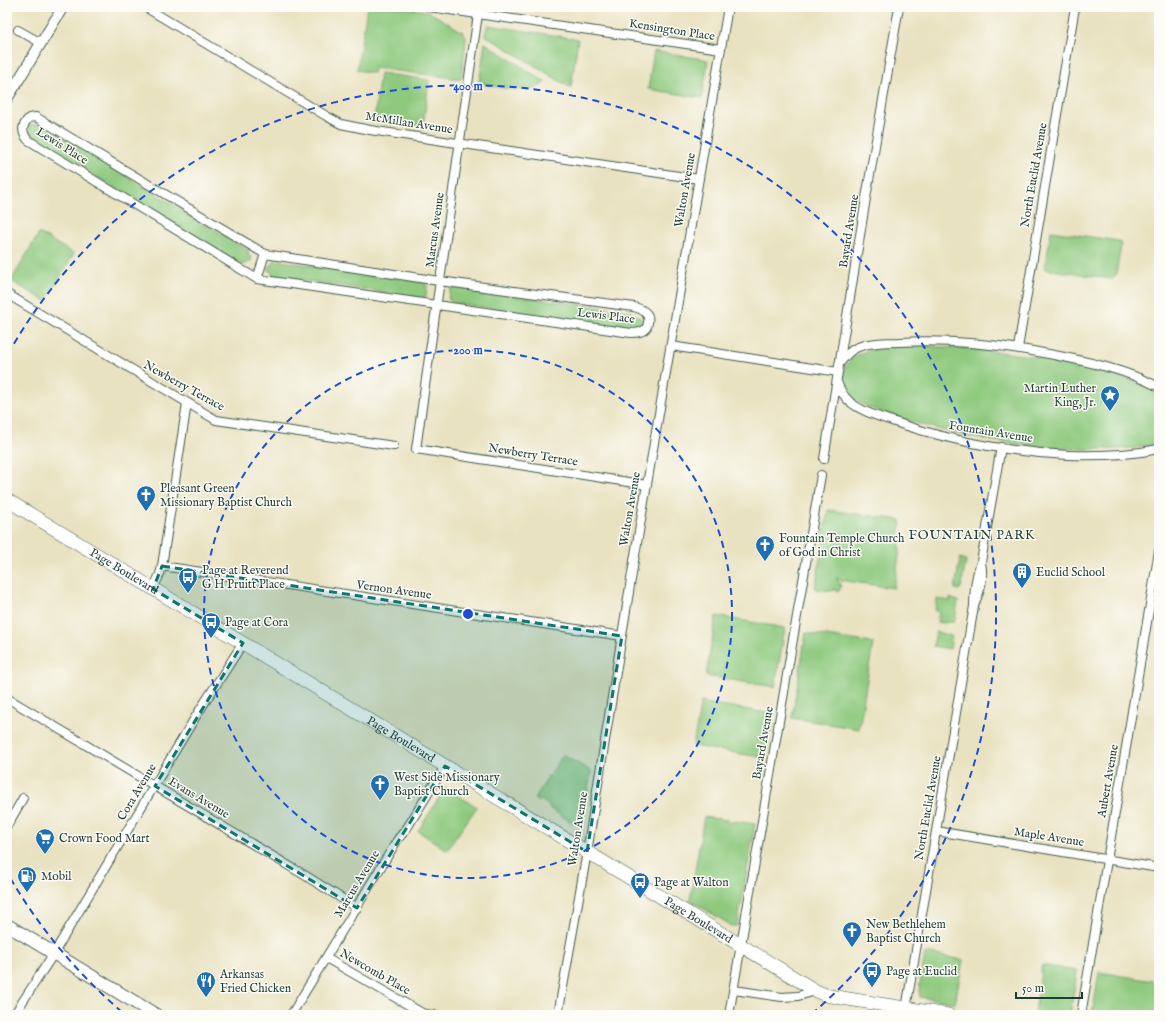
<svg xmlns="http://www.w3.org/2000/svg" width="1166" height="1022" font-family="'IM FELL English',serif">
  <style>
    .green { fill: #8ec97e; stroke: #568359 }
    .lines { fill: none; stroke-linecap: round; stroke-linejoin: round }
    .minor-casing { stroke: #3d5649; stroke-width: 10 }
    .tertiary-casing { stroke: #3d5649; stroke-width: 12 }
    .secondary-casing { stroke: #3d5649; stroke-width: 14 }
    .primary-casing { stroke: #3d5649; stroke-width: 14 }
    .minor { stroke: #fff; stroke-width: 8 }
    .tertiary { stroke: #fff; stroke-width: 10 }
    .secondary { stroke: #fff; stroke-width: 12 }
    .primary { stroke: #fff; stroke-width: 13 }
    .marked { fill: #0f766e; fill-opacity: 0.2; stroke: #0f766e; stroke-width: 3; stroke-dasharray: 8 5; stroke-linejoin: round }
    .ring { fill: none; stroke: #1d4ed8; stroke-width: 2; stroke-dasharray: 7 5 }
    .labels { text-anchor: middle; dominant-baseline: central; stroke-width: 3; stroke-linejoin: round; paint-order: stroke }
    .street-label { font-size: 12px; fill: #1f3d34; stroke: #fdfcf7 }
    .poi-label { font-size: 12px; fill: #1f3d34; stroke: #fdfcf7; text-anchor: start }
    .neighbourhood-label { font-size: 13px; letter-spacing: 1px; fill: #1f3d34; stroke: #fdfcf7 }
    .centre { fill: #1d4ed8; stroke: #fdfcf7; stroke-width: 2 }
    .ring-label { font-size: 12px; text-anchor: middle; font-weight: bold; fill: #1d4ed8; stroke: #fdfcf7; stroke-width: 3; stroke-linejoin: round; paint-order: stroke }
  </style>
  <rect width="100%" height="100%" fill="#fdfcf7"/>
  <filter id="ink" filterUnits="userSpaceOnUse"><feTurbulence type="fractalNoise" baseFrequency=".025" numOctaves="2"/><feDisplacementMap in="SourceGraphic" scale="8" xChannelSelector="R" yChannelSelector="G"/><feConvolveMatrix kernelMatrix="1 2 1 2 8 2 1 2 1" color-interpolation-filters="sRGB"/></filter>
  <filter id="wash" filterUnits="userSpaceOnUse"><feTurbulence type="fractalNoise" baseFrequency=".012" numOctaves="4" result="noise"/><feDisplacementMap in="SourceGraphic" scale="16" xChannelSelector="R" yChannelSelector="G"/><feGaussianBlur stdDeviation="0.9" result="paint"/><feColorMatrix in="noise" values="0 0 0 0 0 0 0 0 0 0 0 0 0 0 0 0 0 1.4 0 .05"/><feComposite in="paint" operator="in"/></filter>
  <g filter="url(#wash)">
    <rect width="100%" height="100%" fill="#e9e2c1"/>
    <!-- green -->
    <path class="green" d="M367,7H397L428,11L463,32L466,36V40L461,79L374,68L373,73L357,70Z
      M488,25L578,39L571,88L485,35L487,27Z
      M485,43L545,82C531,97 497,86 479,83Z
      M654,51L708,60L702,98L648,89Z
      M380,73L429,80L423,127L374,121Z
      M36,124L43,125L248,250V255L252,258L250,262L241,265L33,138L30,134L29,126Z
      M1051,231L1119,241L1121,245L1116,275L1112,279L1045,269Z
      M39,233L74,254L46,301L11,281Z
      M275,260L422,282L425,283L427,286L426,296L423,298L273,276L272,273L268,270L269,266L272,265Z
      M455,287L631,312L639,317L645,323L639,327L631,329L453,303L450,301L448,298L451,288Z
      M925,346C984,349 1042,355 1099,371C1120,376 1141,383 1159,394V442C1143,449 1123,449 1105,449C1038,451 958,438 894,416C882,412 868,408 857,401C850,396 845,387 844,378C843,342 901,347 925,346Z
      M828,510L901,520L899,536L900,550L894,588L839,580L836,577L841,587L839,591L833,590L832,591L815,589Z
      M960,558L966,560L961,588L959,590L955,589Z
      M950,598L958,601L955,620L954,622L943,623L937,622L939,612L935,611L937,599L950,601Z
      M716,616L785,628L775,687L706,676Z
      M936,632L942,633L952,637L950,649L933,646Z
      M806,633L873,643L859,729L792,718Z
      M701,702L773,714L765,758L693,746Z
      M563,755L591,771L587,796H583L578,822L573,823L549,808L548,805L541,800L539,802L534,799Z
      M445,788L477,807L447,850L418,831Z
      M704,817L755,824L738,922L736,926H732L690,900Z
      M925,953L963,960L955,1003L920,997L919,990Z
      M1042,965L1077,971L1070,1015H1057L1035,1012Z
      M1099,972L1159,982V1015H1092Z"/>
  </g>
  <g filter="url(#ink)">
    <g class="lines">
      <defs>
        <path id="minor" d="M145,7L328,117L341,124L370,130L699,179
          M429,7L721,49
          M478,14L416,449L647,485
          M18,30L41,43
          M36,117L265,254L439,281L634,307C642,309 650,313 648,322C648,325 647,328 644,330C640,333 635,333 631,333L257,279L28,140C21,132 22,125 29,118Z
          M257,279L265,254
          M7,294L216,420L394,446
          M671,346L838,372
          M1018,348L1075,7
          M840,363C845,356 850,350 858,347C871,342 887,342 900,342C952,339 1004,345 1054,355C1090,362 1126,370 1159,387
          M837,382C840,390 844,397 850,402C861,411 876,416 889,420C946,440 1008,452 1068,455C1098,456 1129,455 1159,449
          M824,459L866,198L899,7
          M162,566L622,636
          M153,589L160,574L162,566L187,403
          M975,603C981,589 984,578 981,562
          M7,698L306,876L357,908
          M7,826L23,798
          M936,831L1159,868
          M326,958L424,1014L434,1015
          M734,990L782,997L798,996L816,991
          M14,1015L54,953L196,716L243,643
          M291,1015L398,839L407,828L445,766
          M558,1015L587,852L634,561L728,7
          M729,1015L821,475
          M905,1015L974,606C974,590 975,577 981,562L1001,447
          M1081,1015L1159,551"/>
        <path id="tertiary" d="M7,99L63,7"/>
        <path id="secondary" d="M7,925L156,1015"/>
        <g id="primary">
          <path id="s1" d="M7,500L816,991L826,995L836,997L948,1015"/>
        </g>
      </defs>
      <!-- minor casing -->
      <use href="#minor" class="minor-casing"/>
      <!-- tertiary casing -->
      <use href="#tertiary" class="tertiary-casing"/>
      <!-- secondary casing -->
      <use href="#secondary" class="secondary-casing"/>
      <!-- primary casing -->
      <use href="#primary" class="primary-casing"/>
      <!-- minor -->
      <use href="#minor" class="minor"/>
      <!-- tertiary -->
      <use href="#tertiary" class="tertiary"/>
      <!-- secondary -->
      <use href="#secondary" class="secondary"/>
      <!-- primary -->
      <use href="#primary" class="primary"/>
    </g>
  </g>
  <!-- marked area -->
  <path class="marked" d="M162,566L622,636L587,852L445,766L357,908L155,786L243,643L153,589Z"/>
  <!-- distance rings -->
  <g class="ring">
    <circle cx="468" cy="614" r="264"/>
    <path d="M122 1012A528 528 0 0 1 8 874M8 354A528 528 0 1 1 814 1012"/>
  </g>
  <!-- icons -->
  <defs>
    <symbol id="sight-pin" viewBox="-11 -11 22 30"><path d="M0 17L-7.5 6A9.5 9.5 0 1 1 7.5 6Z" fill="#1f6fb2" stroke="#fdfcf7"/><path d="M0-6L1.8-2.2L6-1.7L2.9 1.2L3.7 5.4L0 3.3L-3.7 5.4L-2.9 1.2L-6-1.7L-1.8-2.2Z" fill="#fff"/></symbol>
    <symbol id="church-pin" viewBox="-11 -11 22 30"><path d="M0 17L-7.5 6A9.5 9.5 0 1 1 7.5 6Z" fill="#1f6fb2" stroke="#fdfcf7"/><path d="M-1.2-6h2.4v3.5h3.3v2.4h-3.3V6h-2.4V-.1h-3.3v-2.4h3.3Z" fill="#fff"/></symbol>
    <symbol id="building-pin" viewBox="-11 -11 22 30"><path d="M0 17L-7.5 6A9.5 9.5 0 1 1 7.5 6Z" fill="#1f6fb2" stroke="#fdfcf7"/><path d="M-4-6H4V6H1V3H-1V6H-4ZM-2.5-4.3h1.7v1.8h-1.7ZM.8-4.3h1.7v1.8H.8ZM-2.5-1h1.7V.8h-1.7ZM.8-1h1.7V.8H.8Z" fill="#fff"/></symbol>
    <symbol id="bus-pin" viewBox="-11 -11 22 30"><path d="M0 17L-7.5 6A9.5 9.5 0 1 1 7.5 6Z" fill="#1f6fb2" stroke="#fdfcf7"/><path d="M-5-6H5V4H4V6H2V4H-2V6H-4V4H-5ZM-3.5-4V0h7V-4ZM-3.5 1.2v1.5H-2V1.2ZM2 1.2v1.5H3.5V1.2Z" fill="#fff"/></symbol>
    <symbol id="supermarket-pin" viewBox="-11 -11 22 30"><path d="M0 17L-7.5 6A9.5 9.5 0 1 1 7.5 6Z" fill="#1f6fb2" stroke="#fdfcf7"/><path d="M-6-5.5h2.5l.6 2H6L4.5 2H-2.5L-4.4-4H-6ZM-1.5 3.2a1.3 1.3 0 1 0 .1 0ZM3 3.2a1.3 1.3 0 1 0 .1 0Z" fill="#fff"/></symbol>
    <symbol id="fuel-pin" viewBox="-11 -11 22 30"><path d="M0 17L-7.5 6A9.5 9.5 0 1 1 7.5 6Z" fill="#1f6fb2" stroke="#fdfcf7"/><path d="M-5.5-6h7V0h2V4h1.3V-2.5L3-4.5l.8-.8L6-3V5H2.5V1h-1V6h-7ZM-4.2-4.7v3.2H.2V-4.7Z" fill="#fff"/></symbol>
    <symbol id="restaurant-pin" viewBox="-11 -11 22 30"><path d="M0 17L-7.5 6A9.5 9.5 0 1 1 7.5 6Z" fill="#1f6fb2" stroke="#fdfcf7"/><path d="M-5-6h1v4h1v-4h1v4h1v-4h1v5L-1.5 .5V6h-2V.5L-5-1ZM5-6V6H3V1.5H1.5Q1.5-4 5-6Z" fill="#fff"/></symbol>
  </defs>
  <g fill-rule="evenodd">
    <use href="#sight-pin" x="1099" y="384" width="22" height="30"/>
    <use href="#church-pin" x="135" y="484" width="22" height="30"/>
    <use href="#church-pin" x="754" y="534" width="22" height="30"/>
    <use href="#building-pin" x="1011" y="561" width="22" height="30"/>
    <use href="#bus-pin" x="177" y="566" width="22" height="30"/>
    <use href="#bus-pin" x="200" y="611" width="22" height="30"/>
    <use href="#church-pin" x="369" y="773" width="22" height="30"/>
    <use href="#supermarket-pin" x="34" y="827" width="22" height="30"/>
    <use href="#fuel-pin" x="16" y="865" width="22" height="30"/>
    <use href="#bus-pin" x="629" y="871" width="22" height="30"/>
    <use href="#church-pin" x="841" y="920" width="22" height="30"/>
    <use href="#bus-pin" x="861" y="960" width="22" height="30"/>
    <use href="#restaurant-pin" x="195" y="970" width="22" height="30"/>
  </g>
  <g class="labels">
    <!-- street labels -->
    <g class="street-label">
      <text transform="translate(672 30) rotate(9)">Kensington Place</text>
      <text transform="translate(409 123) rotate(9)">McMillan Avenue</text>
      <text transform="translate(62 146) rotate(32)">Lewis Place</text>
      <text transform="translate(1034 175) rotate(-80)">North Euclid Avenue</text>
      <text transform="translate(685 190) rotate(-80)">Walton Avenue</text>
      <text transform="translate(435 230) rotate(-82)">Marcus Avenue</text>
      <text transform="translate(849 231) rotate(-81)">Bayard Avenue</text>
      <text transform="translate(606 316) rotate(7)">Lewis Place</text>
      <text transform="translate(184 386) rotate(29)">Newberry Terrace</text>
      <text transform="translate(991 432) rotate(9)">Fountain Avenue</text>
      <text transform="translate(533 455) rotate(9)">Newberry Terrace</text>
      <text transform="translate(630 509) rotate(-80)">Walton Avenue</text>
      <text stroke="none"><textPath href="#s1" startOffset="137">Page Boulevard</textPath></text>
      <text transform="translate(394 590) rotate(8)">Vernon Avenue</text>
      <text stroke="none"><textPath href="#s1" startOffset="461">Page Boulevard</textPath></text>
      <text transform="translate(763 743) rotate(-80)">Bayard Avenue</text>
      <text transform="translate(1108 781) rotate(-80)">Aubert Avenue</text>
      <text transform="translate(137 792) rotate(-59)">Cora Avenue</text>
      <text transform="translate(199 798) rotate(31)">Evans Avenue</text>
      <text transform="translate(928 808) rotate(-80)">North Euclid Avenue</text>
      <text transform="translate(578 829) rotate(-81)">Walton Avenue</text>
      <text transform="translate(1049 837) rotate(9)">Maple Avenue</text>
      <text transform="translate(357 884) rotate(-59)">Marcus Avenue</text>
      <text stroke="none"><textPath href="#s1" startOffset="809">Page Boulevard</textPath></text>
      <text transform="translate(375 972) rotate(30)">Newcomb Place</text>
    </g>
    <!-- poi labels -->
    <g class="poi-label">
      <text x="1096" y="388" text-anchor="end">Martin Luther<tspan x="1096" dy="14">King, Jr.</tspan></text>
      <text x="160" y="488">Pleasant Green<tspan x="160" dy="14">Missionary Baptist Church</tspan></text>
      <text x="779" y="538">Fountain Temple Church<tspan x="779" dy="14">of God in Christ</tspan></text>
      <text x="202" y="570">Page at Reverend<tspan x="202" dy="14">G H Pruitt Place</tspan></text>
      <text x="1036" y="572">Euclid School</text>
      <text x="225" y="622">Page at Cora</text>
      <text x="394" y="777">West Side Missionary<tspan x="394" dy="14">Baptist Church</tspan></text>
      <text x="59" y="838">Crown Food Mart</text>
      <text x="41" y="876">Mobil</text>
      <text x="654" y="882">Page at Walton</text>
      <text x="866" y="924">New Bethlehem<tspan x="866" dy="14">Baptist Church</tspan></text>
      <text x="886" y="971">Page at Euclid</text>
      <text x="220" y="974">Arkansas<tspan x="220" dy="14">Fried Chicken</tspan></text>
    </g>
    <!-- neighbourhood labels -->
    <g class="neighbourhood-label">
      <text x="972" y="535">FOUNTAIN PARK</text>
    </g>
  </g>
  <circle cx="468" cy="614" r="6" class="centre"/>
  <g class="ring-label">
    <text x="468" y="90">400 m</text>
    <text x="468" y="354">200 m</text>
  </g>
  <!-- margin -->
  <rect width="1166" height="1022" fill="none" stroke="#fdfcf7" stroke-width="24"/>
  <!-- scale -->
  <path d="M1016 992v6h66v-6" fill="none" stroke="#1f3d34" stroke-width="2"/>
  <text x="1022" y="992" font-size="12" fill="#1f3d34" stroke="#fdfcf7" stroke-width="3" paint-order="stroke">50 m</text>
</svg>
